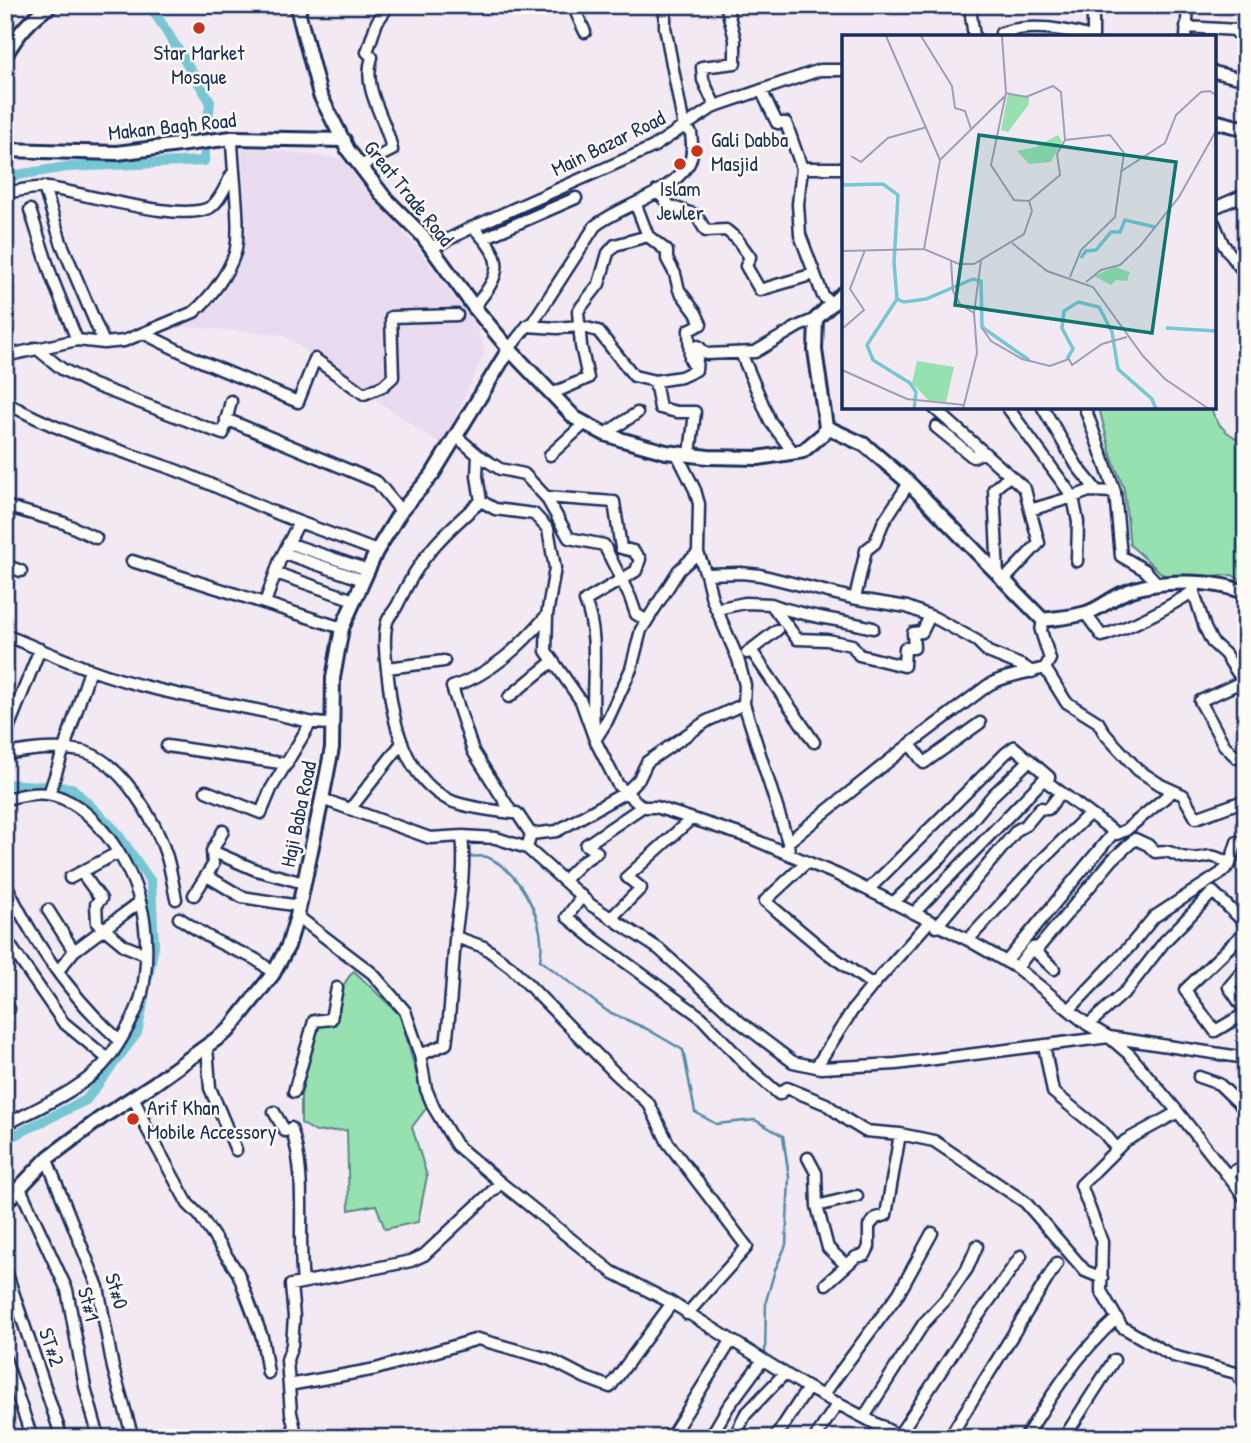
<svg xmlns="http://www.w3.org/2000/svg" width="1251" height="1443" font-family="'Patrick Hand',sans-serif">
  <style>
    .built { fill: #eadcf0 }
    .green { fill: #97e0b0; stroke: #598887; stroke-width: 2 }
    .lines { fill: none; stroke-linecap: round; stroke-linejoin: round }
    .stream { stroke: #528aa5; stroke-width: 2.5 }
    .canal { stroke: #77c6d4; stroke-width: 10 }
    .minor-casing { stroke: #1b2f5e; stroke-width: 15 }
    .major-casing { stroke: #1b2f5e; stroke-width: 18 }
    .minor { stroke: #fdfcf7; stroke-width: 10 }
    .major { stroke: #fdfcf7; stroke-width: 12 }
    .poi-dot { fill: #c8321e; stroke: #fdfcf7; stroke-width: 2.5 }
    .labels { text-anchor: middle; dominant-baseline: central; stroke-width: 5; stroke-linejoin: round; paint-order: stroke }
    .poi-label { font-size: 21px; fill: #1b2f5e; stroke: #fdfcf7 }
    .street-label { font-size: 21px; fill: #1b2f5e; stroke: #fdfcf7 }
    .inset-river { fill: none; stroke: #77c6d4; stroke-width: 3.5 }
    .inset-road { fill: none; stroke: #9c9fb7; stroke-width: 2 }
    .view { fill: #0f766e; fill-opacity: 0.15; stroke: #0f766e; stroke-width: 3.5 }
    .inset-edge { fill: none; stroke: #1b2f5e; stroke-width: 3.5 }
  </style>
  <rect width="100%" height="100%" fill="#f2e9f3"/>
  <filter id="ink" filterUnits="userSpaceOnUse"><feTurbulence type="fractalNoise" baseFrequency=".0143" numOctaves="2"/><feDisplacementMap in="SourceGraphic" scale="14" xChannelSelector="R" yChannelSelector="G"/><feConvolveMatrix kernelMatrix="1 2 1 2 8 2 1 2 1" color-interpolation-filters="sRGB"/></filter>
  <g filter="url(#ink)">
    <!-- built -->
    <path class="built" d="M241,146L342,159L418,249L477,328L485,352L442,446L283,335L177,326L221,299L246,238Z"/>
    <!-- green -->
    <path class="green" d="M1099,408H1211C1217,427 1228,434 1246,444V583L1232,575L1182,577L1169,580L1130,545L1124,489L1112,458Z
      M354,971L400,1015L423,1098L434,1108L428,1106L412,1127L427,1176L418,1222L385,1229L376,1205L349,1210L347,1130L316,1132L301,1123V1096L317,1024L335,1022C338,1000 338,988 354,971Z"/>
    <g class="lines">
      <!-- stream -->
      <path class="stream" d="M465,857C471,857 481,855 487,857C521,871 548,925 540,960L607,1011L647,1029L683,1050L695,1112L716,1124L755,1120L783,1136L789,1177L786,1245L775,1270L766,1301L765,1355"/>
      <!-- canal -->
      <path class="canal" d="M5,177L66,167L204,161L210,101L150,5
        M5,784L72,788L115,830L151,882L154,946L148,977
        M5,1140L86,1100L137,1033L144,999"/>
      <defs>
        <path id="minor" d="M575,5V10L585,32
          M972,5L971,15L974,37
          M1093,5V37
          M5,12L12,5
          M1186,27L1237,30V33L1246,34
          M1002,37L1001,33C1031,23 1062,28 1091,37
          M1186,37L1188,5
          M1214,72L1246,80
          M761,90L777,123H786L802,168L798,204L800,235L823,296L832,304
          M715,106L703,80L702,67L735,63V39L726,5
          M360,166L392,150C387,119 361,90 372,57L367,52L377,22L389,5
          M802,168H843
          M44,187L61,242L104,343
          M657,191L670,206L696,215L706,231L726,230L737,239L750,257L746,266L760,290L814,274
          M5,193C19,191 35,186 48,188C81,192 187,225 212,206C222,198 226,184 232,174
          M636,205L648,236L667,251V259L675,274L679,290L696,313L701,324L689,330L690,359L694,366
          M1214,208L1246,194
          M30,210L52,278L77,340
          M1214,223L1223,244L1245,274L1246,281
          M473,227C505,260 503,272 474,307
          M484,238L576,198
          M431,248L473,227L653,147L715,106L820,70H843
          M527,326L557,328L579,326L598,331L634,376L655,381L681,377L696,370L698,346L706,354L755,352L799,326L816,319
          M143,333L196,359L298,402L315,359L364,394L383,386L393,377L391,317L457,315
          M36,348L62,369L91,384L223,434L231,401
          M509,349L527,326L533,322L595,226C622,205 667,196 688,165C694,156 692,143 691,133L684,127L665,27V5
          M741,353L770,421L793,452
          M5,356L77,340L104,343L124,341L194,312C210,298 228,274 235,253C242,229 232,167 232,138
          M655,381L660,408L677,412H695L690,454
          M551,394L588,378L581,346L578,311L599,284L608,253L615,245L648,236
          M5,402C58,432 113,448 170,468C214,484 255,506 299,522L280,560L265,603
          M934,408L1025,489L1030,510L1073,497L1078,522L1077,561
          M1008,408L1073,497L1089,491L1115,492
          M1043,408L1077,466L1097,491
          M1085,408L1115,492L1121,556L1145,570L1158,584
          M226,419L377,482L401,511
          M936,427L973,457L984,452
          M605,434L637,413
          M456,436L478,455L477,476L481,501L495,509L534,514L548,529L555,568L547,615L546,651L581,701L595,740L618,785L642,807
          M676,452L695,490L699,504L698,553L706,574L712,599L738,659L745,685L744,704L788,842L789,854
          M478,455L500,469L524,474L546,497L569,538L604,545L630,597L636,614L647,621
          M550,455L584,424
          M546,497L614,502L621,548L633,551L640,559L636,571L585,601C601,639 590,685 594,726
          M481,501C442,535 420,556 398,604C395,611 389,615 387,622C382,641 387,667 389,686C394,729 408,779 449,800C463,807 501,812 517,813L531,834L527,848
          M5,506L64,523L96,538
          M299,522L377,551
          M288,543L368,570
          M284,553L363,580
          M132,561L342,628
          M5,565L21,571
          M276,573L354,600
          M706,574L741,573L760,575L852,598L907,607L935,618L977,641L988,652L1023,666L1032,672
          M998,576L994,489L1009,476
          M1003,581L1039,543L1030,510
          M1192,586L1205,628L1212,642L1225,654L1243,681
          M855,598L866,550L875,543L883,523L909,483
          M771,604C804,617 839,619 873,628
          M716,609L745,603L771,604L797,639L827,640L852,645L859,655L904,666L905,648H914L913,633L922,632L930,616
          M1085,613L1102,636C1136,625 1164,610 1194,591
          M5,635C33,646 61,659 89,669C147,691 210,700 271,713C295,718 308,724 333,724
          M751,650L814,742
          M747,653L777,630
          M387,668L444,661
          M1045,668L1066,702L1098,722L1105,734L1138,770L1161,785L1183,795L1196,818L1246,800
          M1246,680L1200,701L1224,745L1237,758L1246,753
          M509,697L553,661
          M5,736L40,649
          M595,740L607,721L631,669L641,630L679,570L698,553
          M910,744L924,763L980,723
          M167,746L287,764
          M5,754C31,750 55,746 81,751C120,759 156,821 167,857C171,871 173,885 176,899
          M206,791L261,813L271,789L310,724
          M49,794L90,670
          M5,799C19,796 33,792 47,794C93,801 130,862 140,902C148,929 148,965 142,993C138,1012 120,1043 108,1059C86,1088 37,1108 5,1125
          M322,799L430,838L462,836L496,838L527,848L591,905L659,949L740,1022L793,1062L821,1068L896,1064L1109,1037L1246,1058
          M351,808L402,743
          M512,813L473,751L452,687C491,674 521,646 547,615
          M531,834L557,831L626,792L639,779L647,762L707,721L744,704
          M788,842L910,744L987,686C1002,676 1027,673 1045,668L1050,659L1041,631L1043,620
          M212,851L256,870L304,883
          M807,862L765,901L826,952L873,985L929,922
          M82,873L101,899L96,904L97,923L125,946L145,954
          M207,876L242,897L299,906
          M70,878L117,853
          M564,880L581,863L597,852L586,845L642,807H656L748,837L838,875L968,940L1017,968L1088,1025L1109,1037L1130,1055L1178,1112L1246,1199
          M5,882C33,942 70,996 119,1040
          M868,890L1006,753L1014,747L1049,777L1047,782L1117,834L1126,830L1173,791
          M194,895L213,865L212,851L223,831
          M582,896L567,917L595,940L701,1017L746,1065L779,1094L787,1088L826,1104L847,1120L865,1131L900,1134L934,1141L1025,1202L1085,1271L1102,1278
          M893,903L941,857L993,795L1030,760
          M48,910L74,951
          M914,913L1047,776
          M297,916L372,973L405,1011L420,1055L426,1089L434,1108L456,1145L501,1183L612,1272L672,1303L808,1388L903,1438
          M179,918C193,927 207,937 222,944C243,955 256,955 273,974
          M611,918L641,888L627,877L690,820
          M936,927L1017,830L1026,825L1040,808L1048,809L1060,794
          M1246,931L1185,990L1215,1031L1246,1013
          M456,937L484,947L511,967L616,1074L649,1104L668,1143L747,1247L687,1314
          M5,938L63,1022L108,1059
          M968,940L1037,865L1089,814
          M1032,948L1054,969
          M1006,962L1114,832
          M1246,967L1229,987L1246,1012
          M1017,968L1032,948L1039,947L1113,859L1135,839L1148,845L1155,852C1174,849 1172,856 1187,858C1210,861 1204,849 1230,864
          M58,971L74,951L140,902
          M5,1004L9,1009
          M1069,1010L1130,946L1154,917L1220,874L1230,864L1237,842L1246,844
          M1088,1025L1127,990L1165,941L1213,892L1246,924
          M1044,1045L1053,1092L1104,1133L1117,1149
          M207,1046L210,1088L236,1150
          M420,1055L446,1044C451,1009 452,974 455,940C459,905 466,871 462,836
          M816,1067L852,1011L873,985
          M1199,1077L1219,1084L1246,1110
          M294,1092L314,1021L331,1019L337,988
          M134,1098L146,1127L188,1204L200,1216L238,1273L262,1337L268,1373
          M274,1112L285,1131
          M1178,1112L1125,1141L1081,1185L1102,1242L1101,1291L1122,1327L1173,1356L1236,1373L1246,1387
          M291,1128C308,1177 297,1232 303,1282
          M808,1158L816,1173L817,1206L828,1248L846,1265
          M47,1160L98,1287L113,1368L133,1438
          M1227,1175L1246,1165
          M20,1188L67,1290L85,1387L99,1438
          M817,1206L857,1196
          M5,1268L62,1438
          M826,1284L856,1257L865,1255L869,1247V1226L876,1218L886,1215L900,1134
          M5,1359L32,1438
          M289,1385L376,1369L478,1339L549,1359L586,1378L610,1387L672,1303
          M823,1395L899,1293L932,1233
          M864,1417L924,1323L947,1298L967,1269L977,1246
          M674,1432L731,1341
          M899,1435L966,1333L1021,1256
          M1115,1436L1118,1438
          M297,1438L291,1413L287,1360L292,1345L294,1317L291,1285L411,1261L424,1255L501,1183
          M710,1438L728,1407L762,1361
          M734,1438L745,1415L784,1374
          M775,1438L808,1388
          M815,1438L838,1403
          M872,1438L882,1426
          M949,1438L1057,1263
          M1025,1438C1052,1394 1078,1353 1117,1318
          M1064,1438L1114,1360"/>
        <path id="major" d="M299,5V15L320,95L348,150L384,197L422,235L474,307L509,349L575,418L605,434L623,440L666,452L708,457L758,458L803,451L823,434L826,427L815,350L816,319L843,293
          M5,56C17,35 30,19 51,5
          M1214,121L1246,129
          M5,150L117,153L232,138L344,140
          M826,427L865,445L909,483L1043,620C1057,618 1073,617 1086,613C1100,609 1111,598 1124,593C1156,579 1214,579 1246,593
          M5,1203L49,1157L101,1118L155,1083L229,1030L273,974L288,946L297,916L322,799L332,748L333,678L342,628L376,552L401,511L432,475L509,349"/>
      </defs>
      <!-- minor casing -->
      <use href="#minor" class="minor-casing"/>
      <!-- major casing -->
      <use href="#major" class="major-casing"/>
      <!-- minor -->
      <use href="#minor" class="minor"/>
      <!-- major -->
      <use href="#major" class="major"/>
    </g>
  </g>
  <!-- markers -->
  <g class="poi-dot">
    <circle cx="199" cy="28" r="7"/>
    <circle cx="697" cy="151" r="7"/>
    <circle cx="680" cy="164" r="7"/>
    <circle cx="133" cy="1119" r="7"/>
  </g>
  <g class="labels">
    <!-- poi labels -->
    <g class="poi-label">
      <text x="199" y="52">Star Market<tspan x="199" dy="24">Mosque</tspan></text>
      <text x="711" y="139" text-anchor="start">Gali Dabba<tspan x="711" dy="24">Masjid</tspan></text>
      <text x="680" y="188">Islam<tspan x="680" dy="24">Jewler</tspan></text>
      <text x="147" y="1107" text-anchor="start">Arif Khan<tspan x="147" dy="24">Mobile Accessory</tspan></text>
    </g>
    <!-- street labels -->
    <g class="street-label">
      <text transform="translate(172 126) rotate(-6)">Makan Bagh Road</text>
      <text transform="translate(608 143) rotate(-26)">Main Bazar Road</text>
      <text transform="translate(409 193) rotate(51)">Great Trade Road</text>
      <text transform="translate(298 814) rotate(-78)">Haji Baba Road</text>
      <text transform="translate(117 1291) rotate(74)">St#0</text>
      <text transform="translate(89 1304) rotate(76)">St#1</text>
      <text transform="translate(52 1347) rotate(71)">ST#2</text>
    </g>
  </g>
  <!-- overview -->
  <g transform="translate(842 35)">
    <rect width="374" height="374" fill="#f2e9f3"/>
    <path d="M166,58L187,61V69L166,97L159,95ZM216,100L220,106L209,127L187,129L175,116L194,112ZM273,232L288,237L285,246L274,245L269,250L252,241ZM75,326L112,332L104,367L87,366L70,348Z" fill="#97e0b0"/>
    <path class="inset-river" d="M0,150L41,149L56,160L52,227L55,264L25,310L31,325L68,348L74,357L72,374M239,223L244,216L254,215L269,197H278L283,185L313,192M55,264L62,267L84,264L131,244L139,246L140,292L187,325M324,293L375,296M225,324L231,314L220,293L222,276L236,267L257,272L270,297L276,334L310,364L314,374"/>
    <path class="inset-road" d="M44,1L98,125M79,1L110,51L113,73L123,76L129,94M160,1L164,58L149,130L172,165L187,166M164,58L184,62L211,51L219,57L223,105L215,119L218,140L187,166M223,105L268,100L282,118L273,182L239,215L228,242M9,121L19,127L46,103L85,92M278,137L323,108L334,80L359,57L368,56L375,61M170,208L205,236L251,252L301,321L323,344L367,374M82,214L98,125L163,61M0,216L82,214L117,229H132L182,199L190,176L187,166M109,226L111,256L118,269L132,278M244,247L259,235L278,230L298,211L337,162L375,94M140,293L149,306L180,324L208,331L227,324L230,330L260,309L285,302M0,294L22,275L8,254L23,215M0,335L65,364L122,370M121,374L135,318L132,278L139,226"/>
    <path class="view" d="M137,100L334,127L310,298L113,270Z"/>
    <rect width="374" height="374" class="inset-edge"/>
  </g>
  <!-- margin -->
  <rect width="1251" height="1443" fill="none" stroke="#fdfcf7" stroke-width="28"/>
  <rect x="14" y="14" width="1223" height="1415" fill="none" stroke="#1b2f5e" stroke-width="2.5" filter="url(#ink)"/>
</svg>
